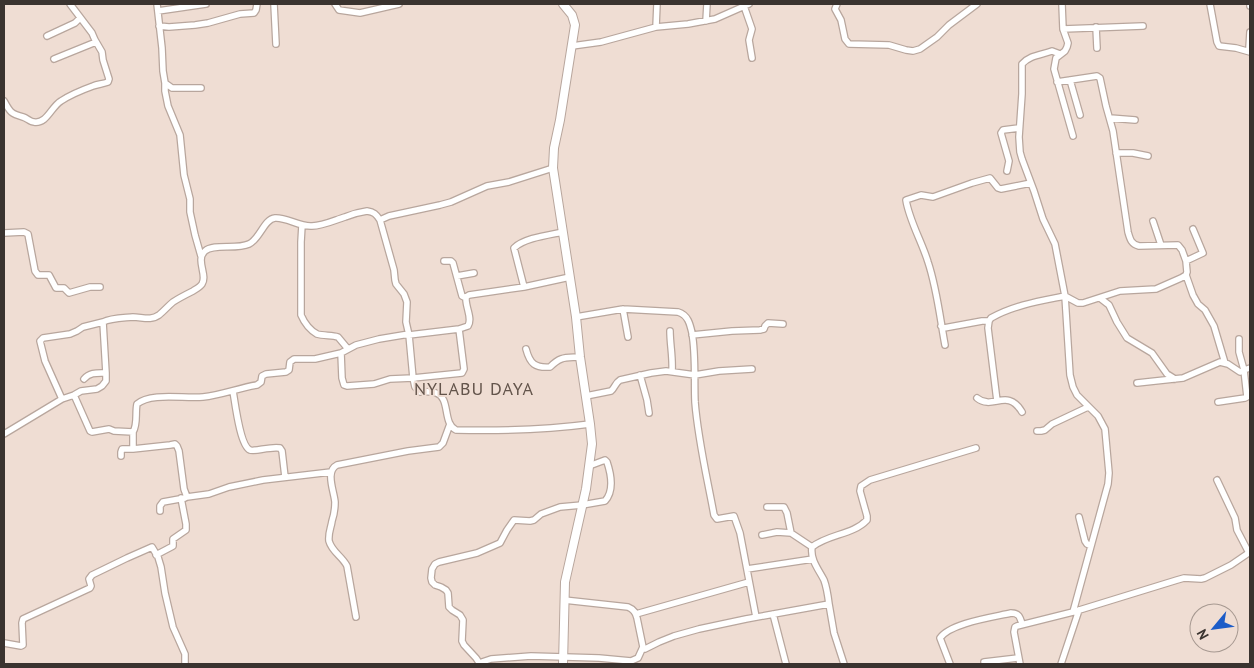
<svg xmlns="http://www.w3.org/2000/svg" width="1254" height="668" font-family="'PT Sans',sans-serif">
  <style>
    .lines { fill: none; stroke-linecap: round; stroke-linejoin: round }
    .street-casing { stroke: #b8a69d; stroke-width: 8 }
    .secondary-casing { stroke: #b8a69d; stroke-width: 10 }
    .street { stroke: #fff; stroke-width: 5.5 }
    .secondary { stroke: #fff; stroke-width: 8 }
    .labels { text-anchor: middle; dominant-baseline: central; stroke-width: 4; stroke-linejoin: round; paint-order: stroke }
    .quarter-label { font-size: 18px; letter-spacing: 1px; fill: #63544b; stroke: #efddd3 }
  </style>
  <rect width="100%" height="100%" fill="#efddd3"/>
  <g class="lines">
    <defs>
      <path id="street" d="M157,4L162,48L163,71L165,83L172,88H201
        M274,4L276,44
        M335,4L339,10L360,13L399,4
        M837,4L835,9L841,20L845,39L849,44L889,45L906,50L913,51L920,49L937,37L949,25L977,4
        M1062,4L1063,29L1068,43L1067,47L1065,51L1056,58L1054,69L1073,136
        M1210,4L1217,42L1219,46L1236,48L1250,52
        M1250,4V6
        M744,6L752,29L749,40L752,58
        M158,11L206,4
        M706,21L707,4
        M159,26L169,27L195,25L208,23L240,14L254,13L256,10L257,4
        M656,27L657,4
        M1096,27L1097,48
        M1063,29L1143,26
        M1250,32L1249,48L1250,51
        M47,36L75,23L80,18
        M572,46L601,42L656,27L688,24L715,19L749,4
        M1060,54L1052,51C1041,55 1030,55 1022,64V94L1019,137L1020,152L1022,159L1034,191L1043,219L1055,244L1065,296L1070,375L1073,387L1077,395L1098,416L1105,429L1109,473L1108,484L1073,612
        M54,59L96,42
        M1070,80L1080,115
        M165,83V91L168,106L180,135L184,175L190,199V212L195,235L201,256
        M4,101C10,112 11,114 23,117C27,118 30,122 34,122C47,124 51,107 61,101C70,95 82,90 93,86C98,84 103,84 108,82L109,79L103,60L102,52L95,40L92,33L70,4
        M1110,118L1135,120
        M1116,153H1133L1148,156
        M1007,171L1009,161L1001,133L1003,130L1019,128
        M380,220L389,216L440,205L451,202L487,186L509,182L553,168
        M1153,221L1161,245
        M302,225L301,242V315C304,322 310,330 317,334C324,336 332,335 338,337L348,349
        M4,233L24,232L28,234L35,271L38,275H49L56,288H64L69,293L90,287H100
        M444,261H451L453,263L462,296L466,298
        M1186,261L1203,253L1193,229
        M1186,275L1193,295L1198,304L1205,310L1214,326L1225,363
        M457,276L474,273
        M524,287L514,248C524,238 549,235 563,232
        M1100,298L1109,305L1117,322L1127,338L1152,353L1167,374L1175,379
        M623,309L628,337
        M576,317L623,309L678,312C688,315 690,324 692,333C696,355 694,380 695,402C698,440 707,477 714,515L717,519L734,516L740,533L756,617
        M941,326L944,328L982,321H989
        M670,331C670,344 673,358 672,371
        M409,335L459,329L468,326C473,318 465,307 466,297L469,295L524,287L570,277
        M692,335L732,331L760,330L764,329L765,326L768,323L783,324
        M945,345C940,318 937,289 928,262C922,242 909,220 906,200L921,195L933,197L972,183L990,178L998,188L1001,189L1031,183
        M526,349C530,364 535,368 550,367C561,356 565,358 580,357
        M341,353L342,378L344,385L347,386L374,384L390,379L413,378L462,373L464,369L459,329
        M640,375L647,400L649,413
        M84,379C90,372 97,373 106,373
        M1137,383L1183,378L1220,362L1228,364L1240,372L1244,370L1239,352V339
        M233,391C235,402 240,446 250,450C254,452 271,446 280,448L282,451L285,477
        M74,395L90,431L92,432L109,429L114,431L133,432C138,424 135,413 137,404C151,392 185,399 203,397C221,395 239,388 257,385L261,382L262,376L266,374L286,372L289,370L290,362L294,359H315L341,353L356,345L379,339L409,334
        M586,396L611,391C615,388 615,383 620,380L651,373L666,371L695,375L719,371L752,369
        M977,398C993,411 1007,387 1022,412
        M62,399L45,361L40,341L43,338L70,334L77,331L83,327L103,322
        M997,401L988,328L989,321L991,318C1014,305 1040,301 1065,296L1078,303H1083L1120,291L1156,289L1181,278L1186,275L1187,272L1186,261L1182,250L1178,245L1139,246C1131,244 1130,239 1128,232L1113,131L1106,106L1100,78L1097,76L1057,82
        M1218,402L1245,398L1247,397L1244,370L1250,368
        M1037,431H1041L1045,430L1052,424L1088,407
        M133,432V449L170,445L175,444L177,446L179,451L184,489L187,497L209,494L229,487L263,480L331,472
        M4,434L62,399L74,395L81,391L97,389L102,386L106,381V373L103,322C111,318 124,318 133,317C142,317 151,321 159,315C164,311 168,306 173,302C179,298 187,294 193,291C196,289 200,287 202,284C208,275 195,260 205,251C214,243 236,250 249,244C260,239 264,219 275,218C286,217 300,227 312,226C323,226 335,220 345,217C352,214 360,212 367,211C374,212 376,214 380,220L394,270L395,280L396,284L404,294L407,302L406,322L409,335L413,378L415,387L420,392C425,392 431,391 436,393C451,398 442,423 456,430C501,431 545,430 590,424
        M121,456V452L122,449H133
        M1217,480L1235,518L1237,530L1249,553
        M767,507H784L787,513L791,533L812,547
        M160,511V506L163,502L185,498
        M1079,517L1085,541L1087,544L1091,546
        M762,535L777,532L791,533
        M156,555L173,546V539L186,530V524L181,498
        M747,569L813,559
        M564,600L628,607C633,609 636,613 637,618L643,647L645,649L659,642L674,636L699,629L746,619L829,604L834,633L844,664
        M829,604C828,596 827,588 824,580C819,570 810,560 812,547C828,534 853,535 867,520V516L860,491L861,486L870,480L976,448
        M636,614L749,582
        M773,614L786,664
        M356,617L347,566C342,556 332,552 329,541C328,533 331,528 332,521C334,515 335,508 335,502C334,491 325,471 337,465L408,451L439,447L443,443L450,424
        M4,643L21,646L23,645L22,623L23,619L90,588L91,586L89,579L92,575L127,558L152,547L158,557L161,567L165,593L173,627L185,654V664
        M984,662L1018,658
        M479,663L491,659L531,656L599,658L631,661L638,658L643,647
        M480,664L476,658L464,645L462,641L463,620L460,615L452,610L449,607L448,593L446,590L441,587L435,585L432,582L431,578L432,569L435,564L439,562L477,553L500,543L507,530L514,520L530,521L534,520L541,514L560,507L582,505L605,501C614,491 611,474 607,462L605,460L589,466
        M950,664L940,638C950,623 994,617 1011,613C1019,613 1020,617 1022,624
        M1020,664L1014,632L1015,627L1017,626L1073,612L1177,580L1184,578L1201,579L1205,578L1231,565L1250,552
        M1061,664L1079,610"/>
      <path id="secondary" d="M563,664L565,582L586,489L592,444L590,424L580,357L576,317L553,168L554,148L560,120L575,25L572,15L563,4"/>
    </defs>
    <!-- street casing -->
    <use href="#street" class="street-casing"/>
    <!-- secondary casing -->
    <use href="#secondary" class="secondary-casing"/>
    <!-- street -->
    <use href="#street" class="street"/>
    <!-- secondary -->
    <use href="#secondary" class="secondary"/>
  </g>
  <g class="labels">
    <!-- quarter labels -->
    <g class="quarter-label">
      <text x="474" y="388">NYLABU DAYA</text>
    </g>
  </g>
  <!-- border -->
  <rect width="1254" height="668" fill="none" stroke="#3a332f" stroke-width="10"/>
  <!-- north arrow -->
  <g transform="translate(1214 628) rotate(241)"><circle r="24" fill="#efddd3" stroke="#a79991"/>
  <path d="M0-4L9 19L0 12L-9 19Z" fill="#1c5cc8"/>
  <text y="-8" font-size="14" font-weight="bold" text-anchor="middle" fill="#3a332f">N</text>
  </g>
</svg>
